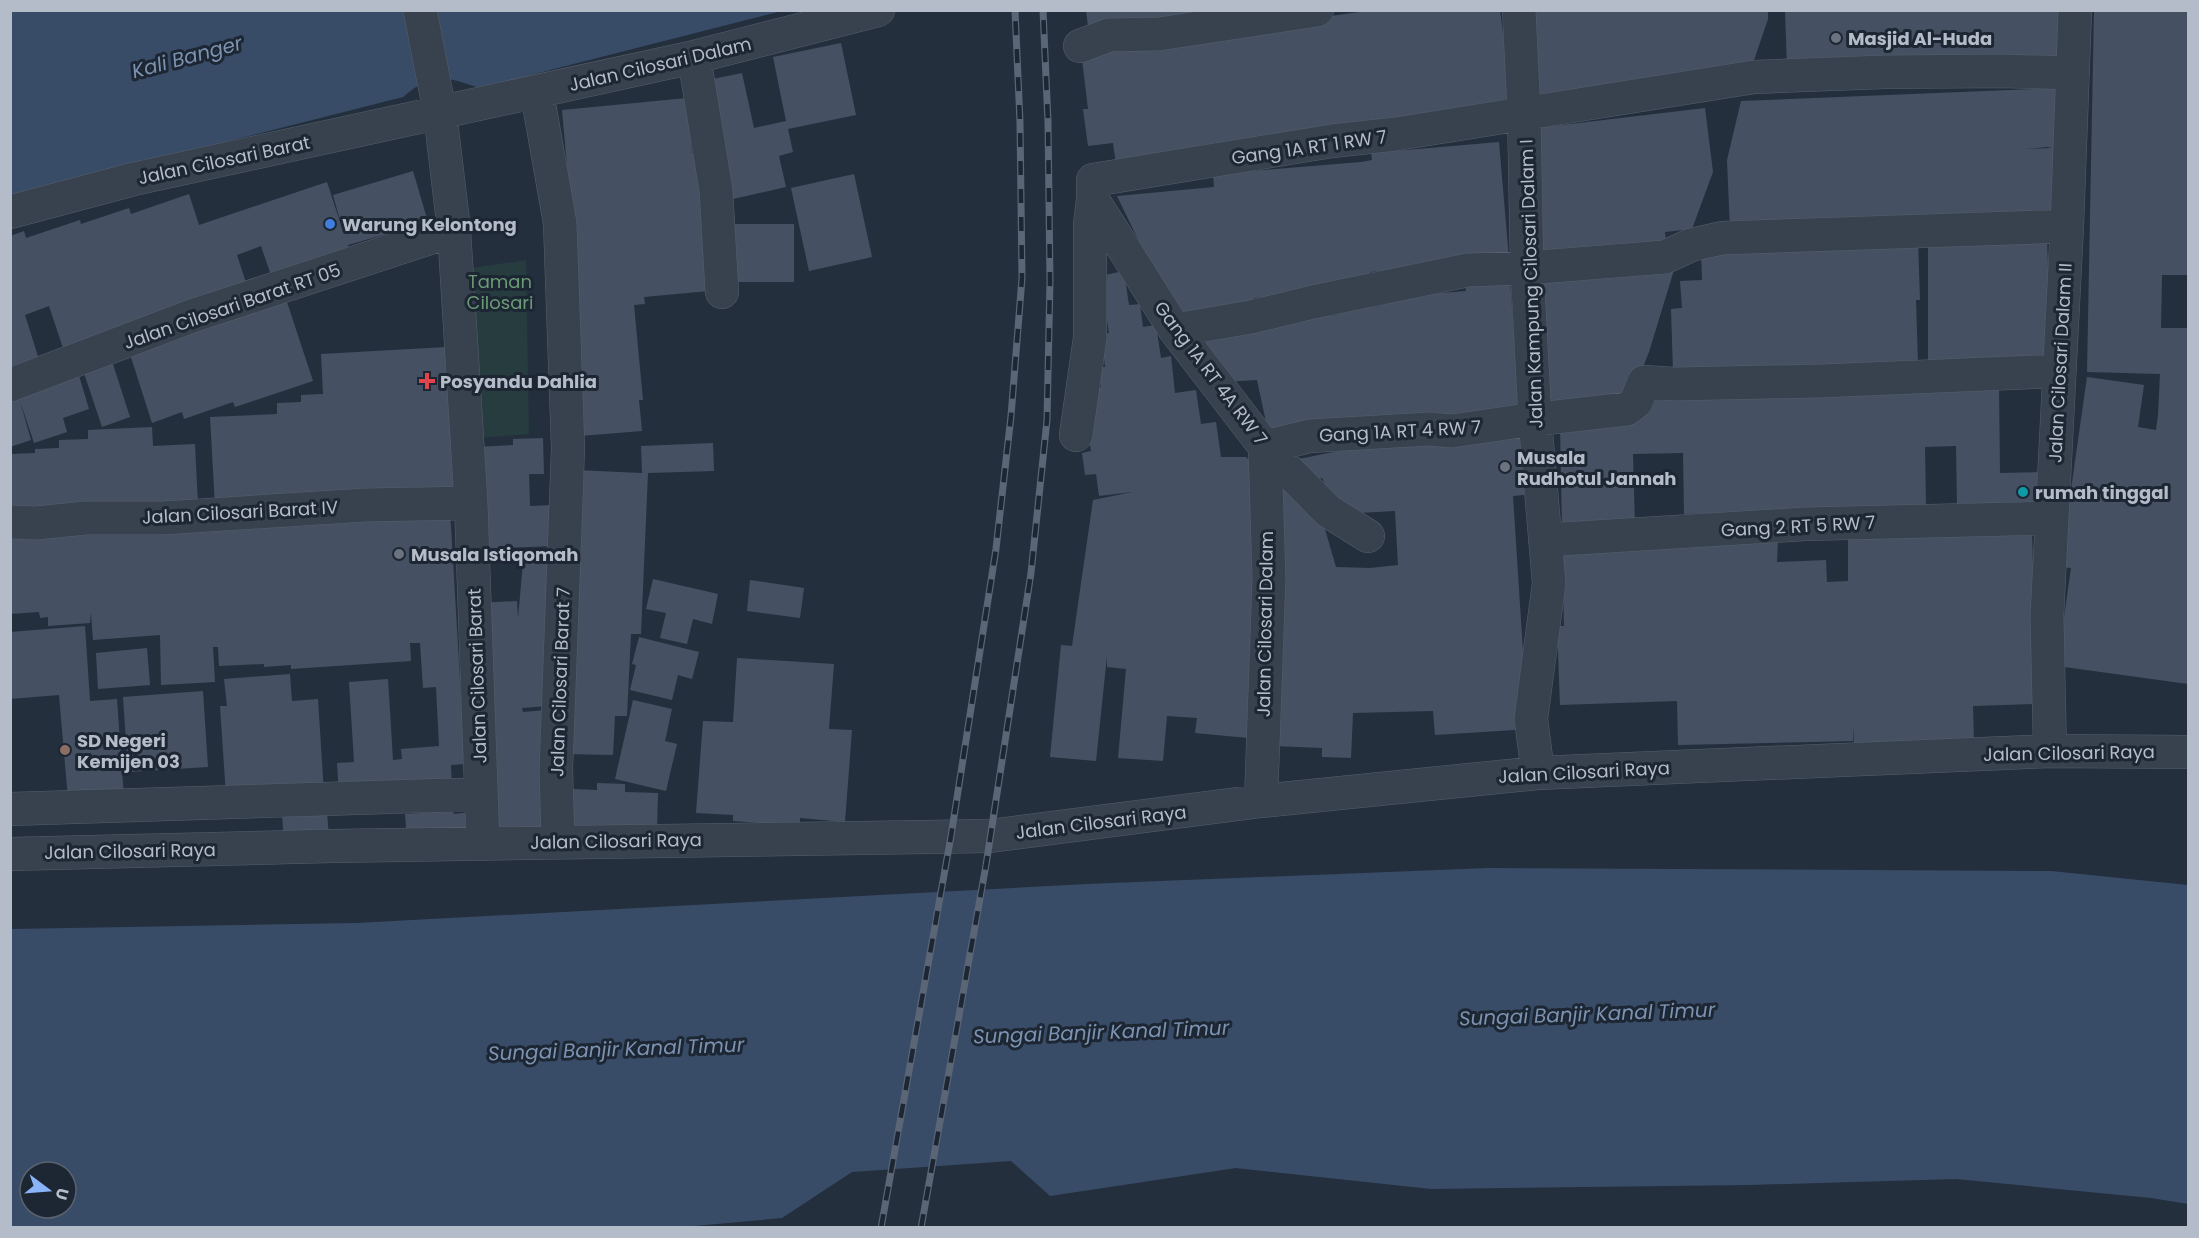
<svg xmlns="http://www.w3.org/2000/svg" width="2199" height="1238" font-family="Poppins,sans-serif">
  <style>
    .green { fill: #263c3f }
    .water { fill: #394c67; fill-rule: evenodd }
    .building { fill: #455162 }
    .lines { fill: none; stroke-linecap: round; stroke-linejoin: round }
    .minor-casing { stroke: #565f6c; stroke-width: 34 }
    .minor { stroke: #38414e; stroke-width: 33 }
    .rail-casing { stroke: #5a6575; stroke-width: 7 }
    .rail { stroke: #1d2633; stroke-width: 4.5; stroke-dasharray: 14; stroke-linecap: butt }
    .worship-dot { fill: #6b7280; stroke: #1d2633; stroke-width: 2 }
    .shop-dot { fill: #3f7fe0; stroke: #1d2633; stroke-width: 2 }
    .health-dot { fill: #e0444e; stroke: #1d2633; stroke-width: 2 }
    .culture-dot { fill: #0f9aa8; stroke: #1d2633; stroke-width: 2 }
    .education-dot { fill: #8d6e63; stroke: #1d2633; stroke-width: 2 }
    .labels { text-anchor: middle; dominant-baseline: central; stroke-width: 6; stroke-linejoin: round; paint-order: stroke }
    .poi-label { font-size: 18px; font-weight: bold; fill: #b4bcc9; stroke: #1d2633; text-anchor: start }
    .street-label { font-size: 18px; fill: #b4bcc9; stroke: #1d2633 }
    .park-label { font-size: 18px; fill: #6b9a76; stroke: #1d2633 }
    .water-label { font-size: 20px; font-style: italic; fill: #7c92b1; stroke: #1d2633 }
  </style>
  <rect width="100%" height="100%" fill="#242f3e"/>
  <!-- green -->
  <path class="green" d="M526,260L529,434L480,438L472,268Z"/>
  <!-- water -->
  <path class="water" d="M11,11H782L480,88C444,77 435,70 403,97L11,196Z
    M1488,868L2051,871L2188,885V1204L2151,1198L1956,1179L1749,1185L1431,1189L1236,1168L1050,1196L1011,1161L852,1172L782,1218L683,1227H11V929L356,923L1087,884ZM30,1172H66V1208H30Z"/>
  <!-- building -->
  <path class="building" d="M1086,10H1250L1089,35Z
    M1374,10H1500L1513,110L1116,164L1113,143L1088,146L1083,109H1088L1081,51Z
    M1528,10H1768V19L1750,72L1534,99Z
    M1785,10H2071L2072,59L1787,68Z
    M2094,10H2188V275H2162L2161,328H2188V684L2057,666L2071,568L2060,567L2087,377L2144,385L2138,427L2156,430L2158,415L2160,374L2087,372Z
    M841,43L856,115L788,129L793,152L779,156L786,187L733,199L708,80L742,73L754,128L786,121L773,57Z
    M2059,88L2061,146L2053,148L2047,147L2026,149L2053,148L2055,218L1730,230L1727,160L1741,101Z
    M687,98L692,153L698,152L709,291L644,297L645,304L634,305L643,400H639L642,431L580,436L574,244L562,110Z
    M1705,108L1713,172L1692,229L1665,232L1666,241L1542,256L1528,129Z
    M1499,142L1509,259L1370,272L1372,287L1254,298L1255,309L1175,316L1117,196L1214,187L1213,174L1361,162L1372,160L1371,153Z
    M413,171L428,222L348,245L353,260L275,287L261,246L237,255L250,295L66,357L49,306L25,315L41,366L10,376V236L24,231L26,238L80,220L81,224L129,208L131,214L189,194L199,225L327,182L343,231L333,195Z
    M854,174L872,257L809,271L791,188Z
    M730,224H794V282H730Z
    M2047,236L2051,359L1928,363V240Z
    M1918,241L1920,300H1916L1918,363L1673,372L1671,309L1682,308L1680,281L1702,280L1701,248Z
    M1674,270L1649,352L1629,402L1540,410L1537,274Z
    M1124,271L1129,305L1140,304L1143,327L1156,325L1161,358L1171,356L1175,393L1196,390L1201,424L1216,422L1221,457H1246L1249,460L1255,485L1257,529L1248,738L1195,733L1197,718L1167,716L1163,761L1118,758L1126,669L1107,667V656L1096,761L1050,757L1061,645L1072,646L1093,500L1132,492L1099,496L1096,474L1085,475L1082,453L1091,451L1088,430L1094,429L1091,410L1097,409L1094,388L1101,387L1098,367H1105L1101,334L1109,333L1100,276Z
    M1510,281L1520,412L1269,436L1257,380L1224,382L1198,335L1295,318L1337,315L1336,309L1380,306L1379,298L1466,291L1465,284Z
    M286,299L313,381L235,407L233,402L184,419L182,412L152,423L129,351Z
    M447,347L456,494L215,506L210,417L277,414V403L301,402V395L323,394L321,354Z
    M111,358L130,417L102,427L82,367Z
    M77,369L89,409L63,418L67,432L34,443L20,401L31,440L10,447V391Z
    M1999,386L2000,473L2045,472L2046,510L1957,507L1956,446L1925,447L1926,508L1684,514L1683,453L1633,454L1635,526L1562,528L1560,424L1615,416L1646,415L1645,396Z
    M152,427L153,446L195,444L198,505L10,514V454L35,453V449L59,448V440L88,439V430Z
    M1528,428L1533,494L1513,496L1528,729L1435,735L1433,711L1353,713L1351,758L1322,757V748L1274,746L1281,482L1322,519L1336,567L1370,568L1398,565L1395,511L1340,514L1322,478L1309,481L1299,459L1353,448Z
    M543,438L544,474H529L530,506L554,505L556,546L478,549L475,447L513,445V439Z
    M713,443L714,471L648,473L641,634H631L627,716H615L613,755L564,754L575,470L642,473L641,446Z
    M450,510L465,764L451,765L452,792L339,794L337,763L354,762L349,682L388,679L393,760L402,759L401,749L439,746L436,687L423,688L420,643H410L411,661L291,669V665L264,667V664L219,666L218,647H213L215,682L161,685L160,635L93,640L91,613L90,623L48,626V617L40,618L39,612L10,614V539Z
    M2032,531L2037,704L1973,706L1974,742L1854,746L1853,725V741L1678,745L1677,701L1560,705L1557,626H1564L1562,548L1778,540L1777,562L1826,560L1827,582L1848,581V538Z
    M524,552L556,555L548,706L522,708L523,712L547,710L552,829L491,833L479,603L517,601L518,618Z
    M653,579L718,594L712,624L693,619L687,644L660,638L666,613L646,609Z
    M750,580L804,588L800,618L747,611Z
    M85,626L90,701L117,699L124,798L68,799L59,695L10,699V632Z
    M639,637L699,652L692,679L678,675L672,700L630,690L636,665L632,664Z
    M147,648L150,685L98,689L96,653Z
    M737,658L834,664L829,729L852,730L845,822L800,818V826L733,821V815L696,813L703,721L733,722Z
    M290,674L292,701L318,699L324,793L226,796L220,706H227L224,679Z
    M203,691L208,767L128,772L123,697Z
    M633,700L672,709L665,741L677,744L666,791L615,779Z
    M597,783L625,784V792L658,793L657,831L571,830L573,789L597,790Z
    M453,811L454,814L471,812L473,835L407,840L405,814Z
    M327,812L329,838L284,842L282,815Z"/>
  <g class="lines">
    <defs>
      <path id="minor" d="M420,10L440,113L454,230L471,503L483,844
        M1519,10L1524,112L1527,268L1535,420L1549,583L1531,719L1538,773
        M1080,46L1109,35L1159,34L1317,10
        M694,57L716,190L722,292
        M537,93L560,223L568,448L556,769L558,842
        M10,212L134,179L694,57L878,10
        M1175,330L1251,317L1313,302L1468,270L1527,268L1665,257L1691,245L1722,238L2067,226
        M10,385L192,316L454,230
        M1076,435L1090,338V224L1093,200
        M1265,447L1310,436L1429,429L1452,431L1520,421L1627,409L1636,402L1644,382L1675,384L1821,381L2058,371
        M10,522L36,523L86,518H163L365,505L471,503
        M1368,536L1328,511L1265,447L1175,330L1093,200V180L1332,141L1396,134L1754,77L1884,72L2003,71L2073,73
        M1545,540L1805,524L2052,518
        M2050,751L2047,616L2067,226L2075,10
        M1261,801L1269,578L1265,447
        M10,809L481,794
        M10,854L332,846L990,836L1261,801L1538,773L2050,751L2188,752"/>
    </defs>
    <!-- minor casing -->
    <use href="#minor" class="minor-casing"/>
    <!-- minor -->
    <use href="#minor" class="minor"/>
    <defs>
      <path id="rail" d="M881,1228L951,836L996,549L1011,416L1022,278L1020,122L1015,10
        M921,1228L986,865L1031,573L1047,420L1050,281L1048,122L1043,10"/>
    </defs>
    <!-- rail casing -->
    <use href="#rail" class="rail-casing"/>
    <!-- rail -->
    <use href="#rail" class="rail"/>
  </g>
  <!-- markers -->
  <g class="worship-dot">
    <circle cx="1836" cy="38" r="6"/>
    <circle cx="1505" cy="467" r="6"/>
    <circle cx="399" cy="554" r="6"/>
  </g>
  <circle class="shop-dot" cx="330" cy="224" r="6"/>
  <path class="health-dot" d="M424 372h6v6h6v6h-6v6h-6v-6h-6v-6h6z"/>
  <circle class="culture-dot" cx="2023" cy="492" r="6"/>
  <circle class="education-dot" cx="65" cy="750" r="6"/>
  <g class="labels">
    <!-- poi labels -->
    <g class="poi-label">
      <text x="1848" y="38">Masjid Al-Huda</text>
      <text x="342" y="224">Warung Kelontong</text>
      <text x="440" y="381">Posyandu Dahlia</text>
      <text x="1517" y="457">Musala<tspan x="1517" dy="21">Rudhotul Jannah</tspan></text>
      <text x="2035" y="492">rumah tinggal</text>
      <text x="411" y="554">Musala Istiqomah</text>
      <text x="77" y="740">SD Negeri<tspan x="77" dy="21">Kemijen 03</tspan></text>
    </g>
    <!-- street labels -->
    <g class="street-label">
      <text transform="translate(660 64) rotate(-13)">Jalan Cilosari Dalam</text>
      <text transform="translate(1309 147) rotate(-8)">Gang 1A RT 1 RW 7</text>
      <text transform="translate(224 160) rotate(-12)">Jalan Cilosari Barat</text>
      <text transform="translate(1531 284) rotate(-92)">Jalan Kampung Cilosari Dalam I</text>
      <text transform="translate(232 306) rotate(-19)">Jalan Cilosari Barat RT 05</text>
      <text transform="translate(2060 363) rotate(-87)">Jalan Cilosari Dalam II</text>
      <text transform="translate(1211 373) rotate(53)">Gang 1A RT 4A RW 7</text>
      <text transform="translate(1400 431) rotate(-3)">Gang 1A RT 4 RW 7</text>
      <text transform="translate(240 512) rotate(-3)">Jalan Cilosari Barat IV</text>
      <text transform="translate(1798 526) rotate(-3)">Gang 2 RT 5 RW 7</text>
      <text transform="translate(1265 624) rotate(-89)">Jalan Cilosari Dalam</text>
      <text transform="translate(477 676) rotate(-92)">Jalan Cilosari Barat</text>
      <text transform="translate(560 682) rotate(-88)">Jalan Cilosari Barat 7</text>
      <text transform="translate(2069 753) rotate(-1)">Jalan Cilosari Raya</text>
      <text transform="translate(1584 772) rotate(-3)">Jalan Cilosari Raya</text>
      <text transform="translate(1101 822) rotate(-7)">Jalan Cilosari Raya</text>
      <text transform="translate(616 841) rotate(-1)">Jalan Cilosari Raya</text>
      <text transform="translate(130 851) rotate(-1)">Jalan Cilosari Raya</text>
    </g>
    <!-- park labels -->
    <g class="park-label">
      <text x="500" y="281">Taman<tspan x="500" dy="21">Cilosari</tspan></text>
    </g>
    <!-- water labels -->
    <g class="water-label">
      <text transform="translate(187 57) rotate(-15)">Kali Banger</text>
      <text transform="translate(1587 1014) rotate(-2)">Sungai Banjir Kanal Timur</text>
      <text transform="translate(1101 1032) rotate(-2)">Sungai Banjir Kanal Timur</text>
      <text transform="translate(616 1049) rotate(-2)">Sungai Banjir Kanal Timur</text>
    </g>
  </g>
  <!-- border -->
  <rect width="2199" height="1238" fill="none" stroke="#b4bcc9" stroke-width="24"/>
  <!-- north arrow -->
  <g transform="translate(48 1190) rotate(106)"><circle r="28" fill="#1d2633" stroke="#59626f" stroke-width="1.5"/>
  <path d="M0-4.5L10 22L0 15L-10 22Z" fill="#8ab4f8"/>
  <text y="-9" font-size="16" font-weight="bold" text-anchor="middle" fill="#b4bcc9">U</text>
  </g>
</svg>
